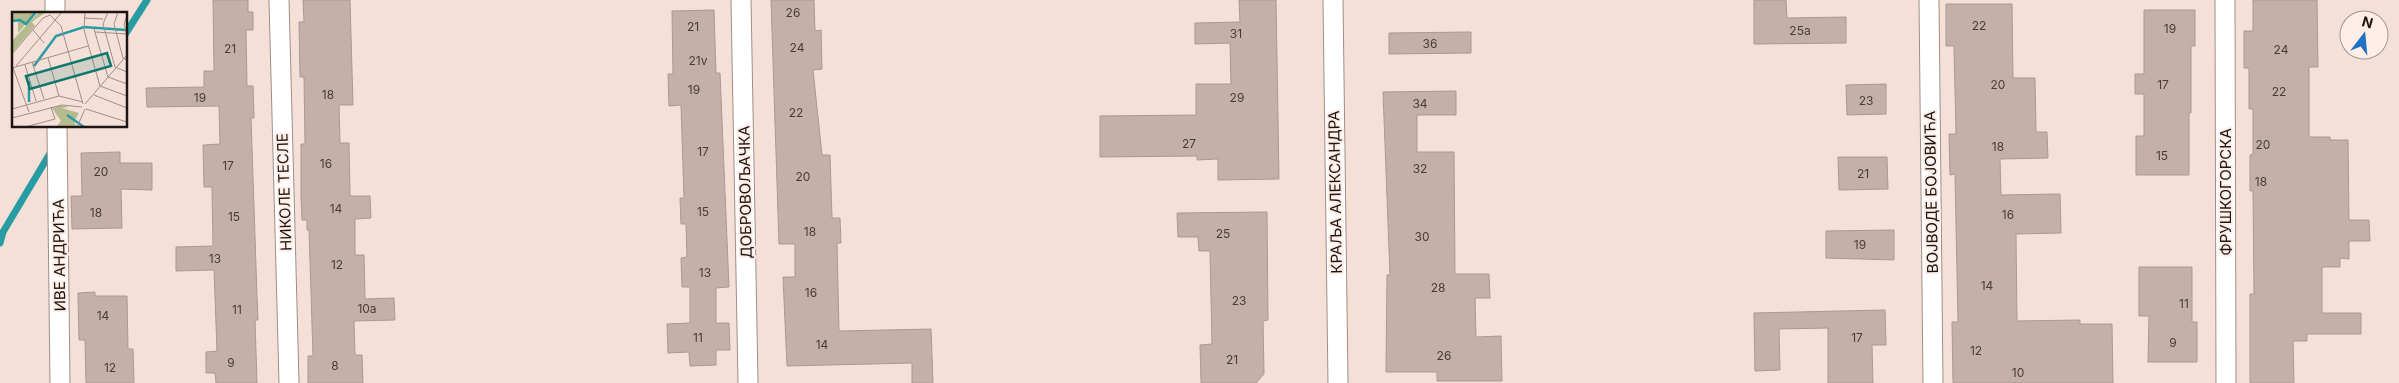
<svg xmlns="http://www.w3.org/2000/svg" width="2399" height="383" font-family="Inter,sans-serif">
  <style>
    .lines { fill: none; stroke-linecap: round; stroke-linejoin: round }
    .stream { stroke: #279da3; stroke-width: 7 }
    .building { fill: #c4b0a8; stroke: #ab9890 }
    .street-casing { stroke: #a18e86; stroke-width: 21 }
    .street { stroke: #fff; stroke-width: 19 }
    .labels { text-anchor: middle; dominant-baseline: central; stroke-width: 4; stroke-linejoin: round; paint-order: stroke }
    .number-label { font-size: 12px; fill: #463c38 }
    .street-label { font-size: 15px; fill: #1c1512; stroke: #feeee7 }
    .inset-river { fill: none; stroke: #279da3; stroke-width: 2.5 }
    .inset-road { fill: none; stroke: #9e8f88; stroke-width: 1 }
    .view { fill: #0f766e; fill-opacity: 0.15; stroke: #0f766e; stroke-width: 2.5 }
    .inset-edge { fill: none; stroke: #1c1512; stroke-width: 2.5 }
  </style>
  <rect width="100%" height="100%" fill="#f4e0d7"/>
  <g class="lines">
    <!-- stream -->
    <path class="stream" d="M126,33L147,0
      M0,243L3,232L52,150"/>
  </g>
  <!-- building -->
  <path class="building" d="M213,0H248V12H253V30H246L247,86H253L254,118H251L257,296L258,320H255L257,383H216L215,373H206V352L217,351L214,270L176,271V247L213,246L212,187H204L203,145L220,144L219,106L147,107L146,88L204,87V71H214Z
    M303,0H350L353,105H339L340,143H349L350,196H370L371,218L355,219V255H364L365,299L394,298L395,320L354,321L355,355H362L363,383H308V356H313L309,230H307V220H302L301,197V144H305L304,77H300L299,22H304Z
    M771,0H814L815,31L821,30L822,69L813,70L822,155H830L832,218H840L841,243H837L839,331L931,329L933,383H912V363L787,366L783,277H795V244H779Z
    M1239,0H1276L1279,179L1218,180V159L1197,160V156L1100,157V116L1196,115V84H1231L1230,43L1195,44V23L1240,22Z
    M1754,0H1786L1787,18L1846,17V43L1754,44Z
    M2253,0H2317L2318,67H2309V137H2330V140H2348L2349,220H2369L2370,241H2349V259L2340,258V267H2322V313H2361V334H2307V341H2293L2294,383H2250V294H2254L2253,191H2250V155L2253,154V109H2249V68H2244V31H2253Z
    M1946,4H2012L2013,78H2035L2036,132H2047L2048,158L2000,159L2001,195L2060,194L2061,233L2016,234L2017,321L2080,320V324H2112L2113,383H1953L1952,322H1958L1955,174L1950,175L1949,134H1956L1954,46H1946Z
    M714,10L716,73H720L729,287L716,288V323H729L730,350H716V365L690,366L689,352L668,353L667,324L690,323V287H682L681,258L687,257L686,224H681L680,198H684L681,105L669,106L668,74H673L672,11Z
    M2144,10H2195V46H2191V113H2189V175H2136V136H2144V94H2135V74H2144Z
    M1471,32V53L1389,54V33Z
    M1886,84V114L1847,115L1846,85Z
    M1456,91V115H1417V152H1454L1455,274H1489L1490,298H1475L1476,337L1501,336L1502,381H1437V372H1386L1387,275H1390L1383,92Z
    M120,152V163H152V190L121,189L122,228L72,229L71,196H82L81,153Z
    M1838,157H1887L1888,189L1839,190Z
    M1267,212L1268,320L1263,321L1264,374L1256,383H1201L1200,345L1212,344L1210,251H1199L1198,237H1178L1177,213Z
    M1894,230V260L1826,258V231Z
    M2139,267H2192V322H2197V362H2148L2149,316H2139Z
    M95,292V296H127L128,349H133L134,383H86L85,340H79L78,293Z
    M1885,310L1886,345H1872L1873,383H1828V328L1779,329L1780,370L1755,371L1754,313Z"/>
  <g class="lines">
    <defs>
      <path id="street" d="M55,0V14
        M279,0L289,383
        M741,0L748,383
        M1333,0L1338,383
        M1929,0L1933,383
        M2225,0L2226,383
        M57,126L60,383"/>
    </defs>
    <!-- street casing -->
    <use href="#street" class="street-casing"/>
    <!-- street -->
    <use href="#street" class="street"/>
  </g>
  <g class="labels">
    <!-- number labels -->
    <g class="number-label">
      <text x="793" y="12">26</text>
      <text x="1979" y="25">22</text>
      <text x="693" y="26">21</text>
      <text x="2170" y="28">19</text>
      <text x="1800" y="30">25a</text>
      <text x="1236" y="33">31</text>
      <text x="1430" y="43">36</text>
      <text x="797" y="47">24</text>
      <text x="230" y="48">21</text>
      <text x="2281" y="49">24</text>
      <text x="698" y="60">21v</text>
      <text x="1998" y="84">20</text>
      <text x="2163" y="84">17</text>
      <text x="694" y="89">19</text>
      <text x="2279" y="91">22</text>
      <text x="328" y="94">18</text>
      <text x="200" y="97">19</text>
      <text x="1237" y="97">29</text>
      <text x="1866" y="100">23</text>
      <text x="1420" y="103">34</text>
      <text x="796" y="112">22</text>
      <text x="1189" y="143">27</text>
      <text x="2263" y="144">20</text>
      <text x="1998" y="146">18</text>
      <text x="703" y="151">17</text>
      <text x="2162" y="155">15</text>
      <text x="326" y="163">16</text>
      <text x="228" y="165">17</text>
      <text x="1420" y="168">32</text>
      <text x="101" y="171">20</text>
      <text x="1863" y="173">21</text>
      <text x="803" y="176">20</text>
      <text x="2261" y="181">18</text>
      <text x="336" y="208">14</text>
      <text x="703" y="211">15</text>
      <text x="96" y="212">18</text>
      <text x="2008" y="214">16</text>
      <text x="234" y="216">15</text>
      <text x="810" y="231">18</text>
      <text x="1223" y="233">25</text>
      <text x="1422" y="236">30</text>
      <text x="1860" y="244">19</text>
      <text x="215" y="258">13</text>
      <text x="337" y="264">12</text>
      <text x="705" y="272">13</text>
      <text x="1987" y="285">14</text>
      <text x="1438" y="287">28</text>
      <text x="811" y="292">16</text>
      <text x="1239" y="300">23</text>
      <text x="2184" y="303">11</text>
      <text x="367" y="308">10a</text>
      <text x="237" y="309">11</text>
      <text x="103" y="315">14</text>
      <text x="698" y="337">11</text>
      <text x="1857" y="337">17</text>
      <text x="2173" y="342">9</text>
      <text x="822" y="344">14</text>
      <text x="1976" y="350">12</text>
      <text x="1444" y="355">26</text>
      <text x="1232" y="359">21</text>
      <text x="231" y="362">9</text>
      <text x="335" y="365">8</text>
      <text x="110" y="367">12</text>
      <text x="2018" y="372">10</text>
    </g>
    <!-- street labels -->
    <g class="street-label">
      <text transform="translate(284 192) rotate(-92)">НИКОЛЕ ТЕСЛЕ</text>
      <text transform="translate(745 192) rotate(-91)">ДОБРОВОЉАЧКА</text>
      <text transform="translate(1335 192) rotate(-91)">КРАЉА АЛЕКСАНДРА</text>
      <text transform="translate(1931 192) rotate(-91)">ВОЈВОДЕ БОЈОВИЋА</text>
      <text transform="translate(2225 192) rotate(-90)">ФРУШКОГОРСКА</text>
      <text transform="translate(59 255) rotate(-91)">ИВЕ АНДРИЋА</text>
    </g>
  </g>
  <!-- overview -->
  <g transform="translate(12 12)">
    <rect width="115" height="115" fill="#f4e0d7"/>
    <path d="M0,0H24L6,21V10H0ZM27,0H34L20,10L23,14L0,41V29ZM49,93L57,95L50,96L67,101L62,110L65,115H44L49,109L40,96Z" fill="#b5bb8f"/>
    <path class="inset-river" d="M0,9L8,8L14,12L24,0M22,54L44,24L72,15L114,18M17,90V69M55,103L72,115"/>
    <path class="inset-road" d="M73,0L72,18L88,74M96,0L91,12L103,55L115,60M106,0L102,12L111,46L115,48M115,4L112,12L115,23M72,6L91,7M82,17L96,65L115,72M21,18L32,31M83,20L115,22M0,42L31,6L38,3L49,14L71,92M36,46L47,84M20,50L32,87M0,53L17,100M13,53L24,89M4,54L50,0M0,56L76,34M88,74L115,84M82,83L115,96M73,92L115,43M0,97L47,84L71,90M74,97L115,110M0,106L50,93L70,95M13,115L43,107L39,95M65,115L73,97"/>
    <path class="view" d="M95,41L99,54L18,77L14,64Z"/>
    <rect width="115" height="115" class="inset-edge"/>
  </g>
  <!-- north arrow -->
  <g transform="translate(2364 35) rotate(16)"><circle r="24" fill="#feeee7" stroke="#a49792"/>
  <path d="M0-4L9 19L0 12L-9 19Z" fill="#1f72c1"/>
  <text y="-8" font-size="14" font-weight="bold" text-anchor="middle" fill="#1c1512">N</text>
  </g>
</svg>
